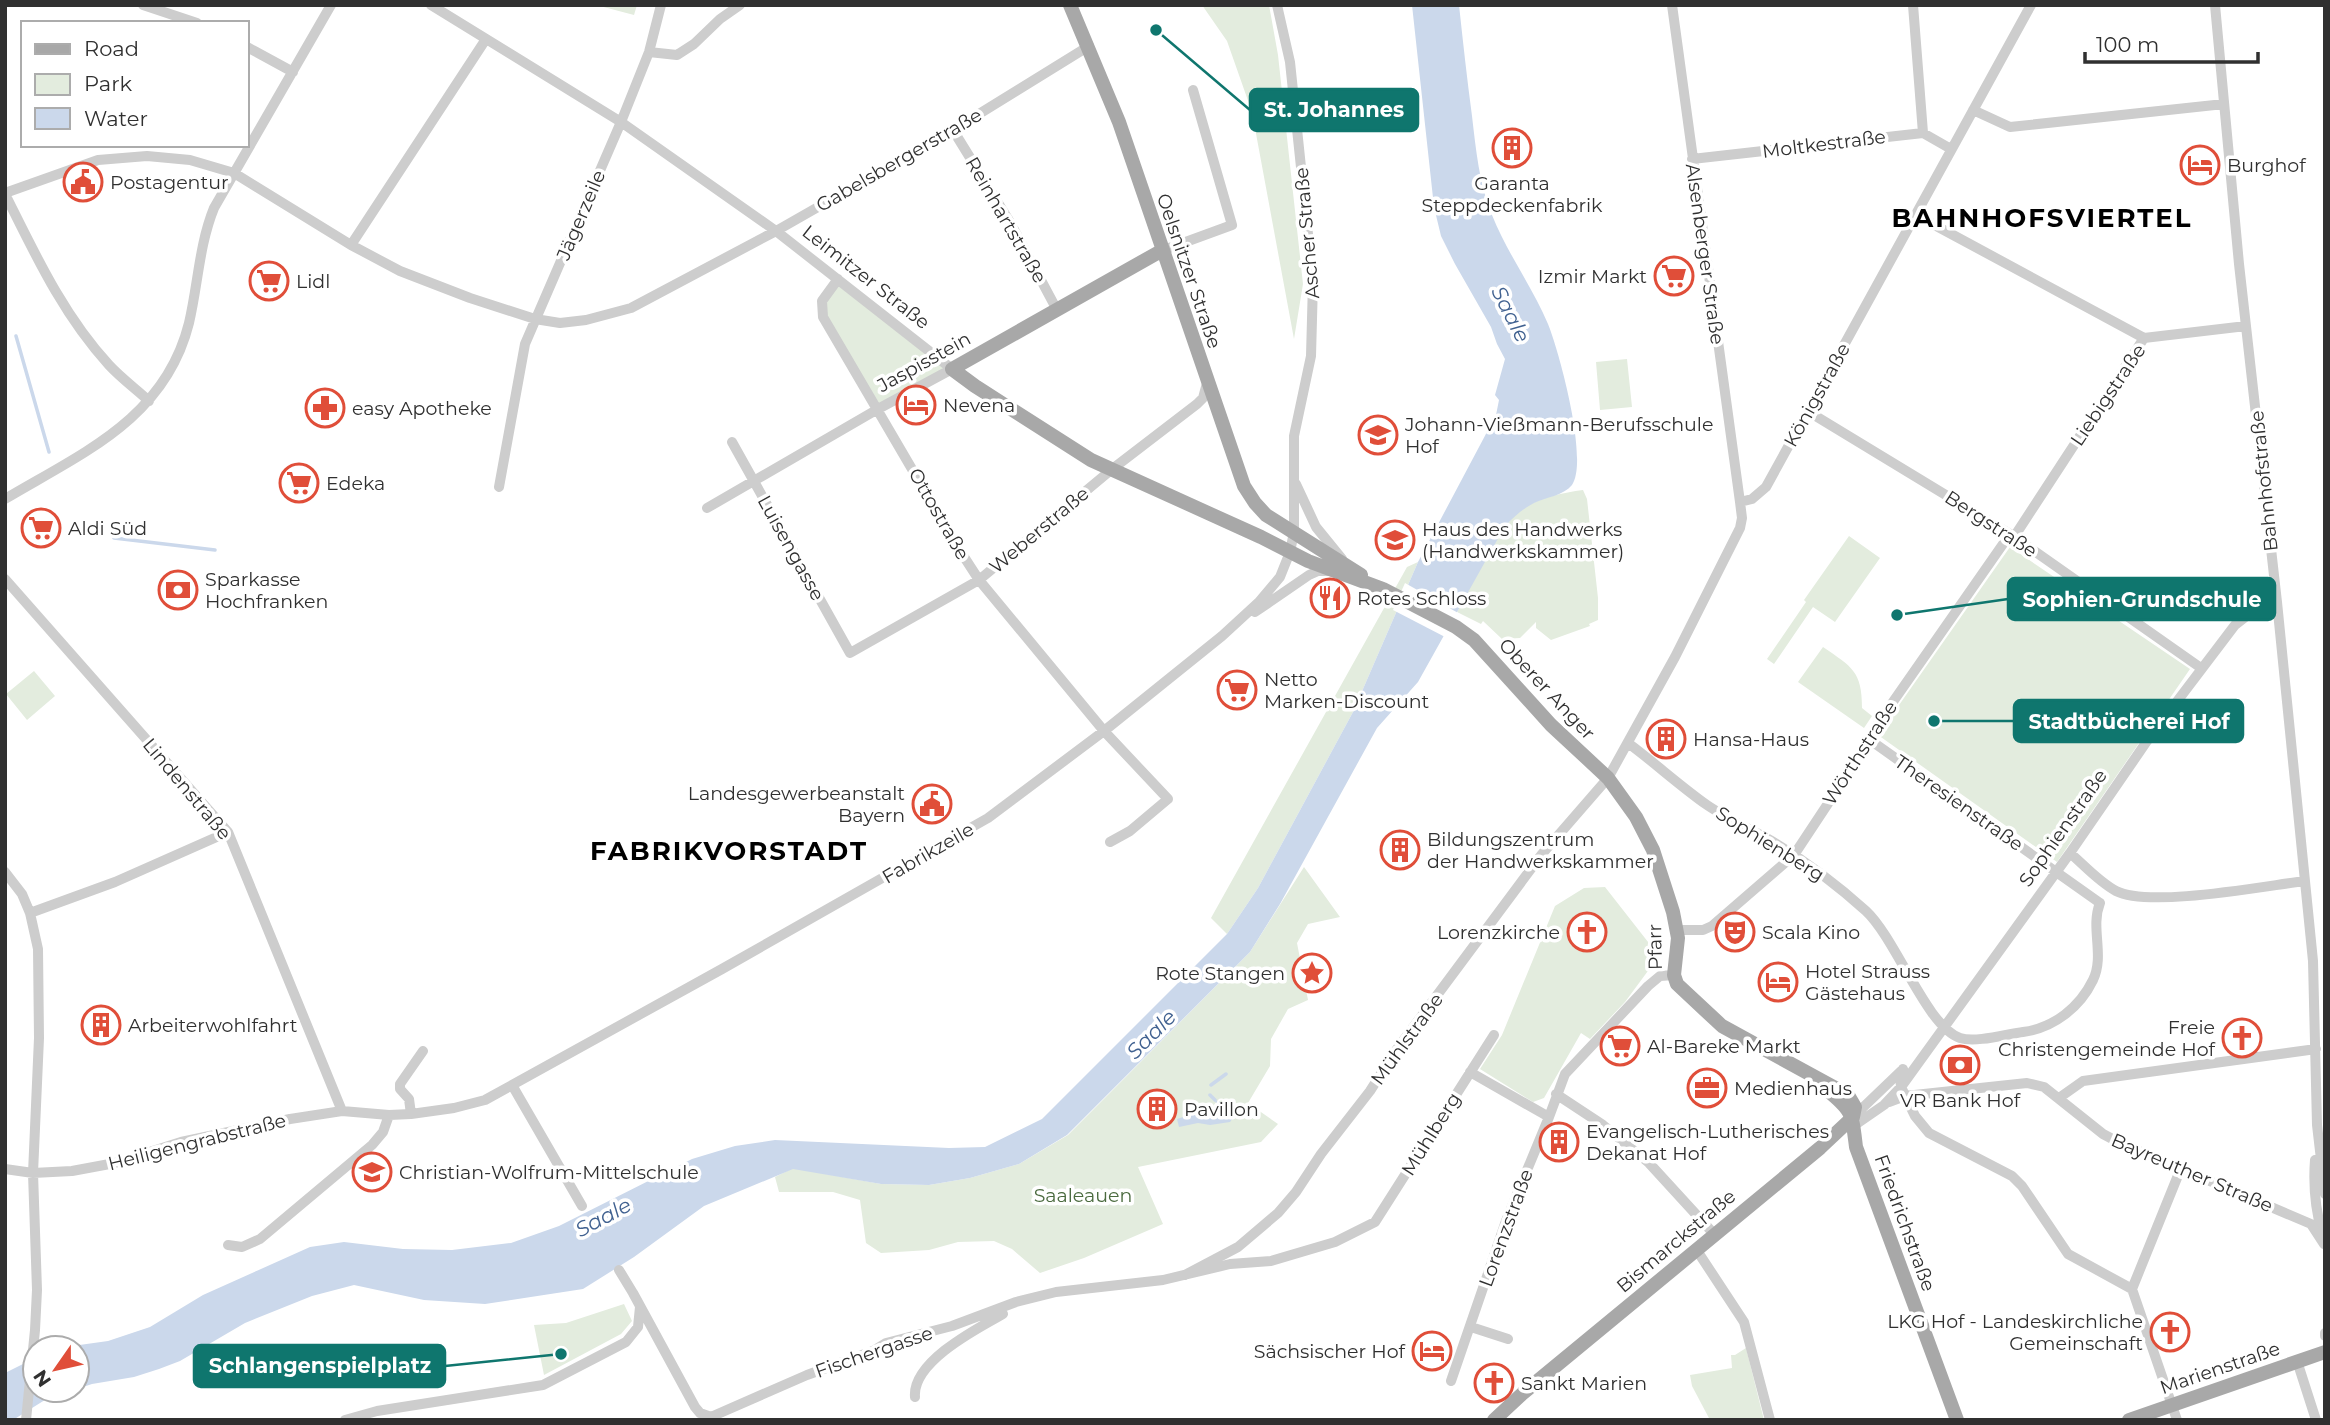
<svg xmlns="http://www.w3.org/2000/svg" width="2330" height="1425" font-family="Montserrat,sans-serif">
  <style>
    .green { fill: #e3ecde }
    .water { fill: #cbd8eb }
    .pier { fill: #fff }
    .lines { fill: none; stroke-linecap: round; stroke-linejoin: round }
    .stream { stroke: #cbd8eb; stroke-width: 3.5 }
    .minor { stroke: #cdcdcd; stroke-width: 10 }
    .major { stroke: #a8a8a8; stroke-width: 14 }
    .labels { text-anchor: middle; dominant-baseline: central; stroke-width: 7; stroke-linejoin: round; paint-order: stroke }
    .street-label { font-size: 19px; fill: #303030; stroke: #fff }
    .poi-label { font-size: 19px; fill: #303030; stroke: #fff; text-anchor: start }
    .park-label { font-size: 19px; fill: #4a6a3e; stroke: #fff }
    .water-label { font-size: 21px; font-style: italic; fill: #406190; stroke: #fff }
    .district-label { font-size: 26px; font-weight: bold; letter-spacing: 2px; fill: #000; stroke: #fff }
    .leader { fill: none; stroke: #0f766e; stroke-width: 2.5 }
    .callout-dot { fill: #0f766e; stroke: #fff; stroke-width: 2.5 }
    .callout { fill: #0f766e; stroke: #0f766e; stroke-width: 2.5 }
    .callout-label { font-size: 21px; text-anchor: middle; font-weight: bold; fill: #fff }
  </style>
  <rect width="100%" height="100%" fill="#fff"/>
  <!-- green -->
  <path class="green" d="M596,5H637L634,15Z
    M1202,5H1269L1278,55L1303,284L1294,339L1252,112L1227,41Z
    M838,281L951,367L879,407L826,322L825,305Z
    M1627,359L1632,407L1600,410L1596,362Z
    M1583,490L1587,499L1598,598V620L1589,624L1590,626L1551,640L1536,628V622L1520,638L1502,639L1483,621L1481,624L1457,612C1473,584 1496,528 1521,510C1539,497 1562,493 1583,490Z
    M1849,536L1880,558L1835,622L1813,607L1774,664L1767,659L1806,602L1804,600Z
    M2010,547L2190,669L2057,862L1878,735Z
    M1418,562L1353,712L1258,888L1227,934L1211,918L1407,567Z
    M1823,647C1852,667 1862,671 1862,708L1872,716L1864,728L1798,682Z
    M34,671L55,696L27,720L6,694Z
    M1304,867L1340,917L1308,924L1297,943L1308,1000L1288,1009L1271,1039L1270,1066L1248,1103L1278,1124L1261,1142L1138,1167L1163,1224L1084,1258L1040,1273L1012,1249L994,1241L958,1242L929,1250L881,1253L866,1243L860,1200L833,1192H779L775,1177L793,1168L881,1184L929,1185L970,1178L1019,1164L1068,1135L1250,952Z
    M1605,887L1659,956L1625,1002L1590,1039L1581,1033L1544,1098L1533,1102L1480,1069L1502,1035L1555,906L1584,888Z
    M624,1304L632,1321L621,1334L544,1375L534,1325L566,1323Z
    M1746,1348L1764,1420H1710L1692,1386L1690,1375L1732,1368L1731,1355H1735Z"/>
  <!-- water -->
  <path class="water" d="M1412,5H1459C1463,42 1467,79 1472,116C1476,150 1479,183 1492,215C1507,253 1532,286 1548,324C1559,351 1589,460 1572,485C1563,496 1546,497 1534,503C1522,509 1514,517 1505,526L1418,682L1377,728L1280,904L1250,952L1067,1135L1019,1164L970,1178L929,1185L881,1184L793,1169L704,1206L634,1257L583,1289L485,1304L424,1300L354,1285L312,1296L245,1323L180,1361L159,1369L134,1377L92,1384L77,1389V1348H58L108,1341L150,1327L203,1295L310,1247L344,1242L403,1249L452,1250L511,1243L559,1226L692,1159L735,1146L775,1140L949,1148L985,1147L1042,1119L1227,934L1258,888L1353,712L1418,562L1496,415L1499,400L1495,395L1505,359L1497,344L1491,327L1455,264L1441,236L1434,207Z
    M1215,1100C1224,1104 1235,1105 1233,1118L1230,1122L1210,1125L1198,1123L1179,1127L1177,1119L1195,1113L1218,1110Z
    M35,1358V1390H74L48,1398L13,1420H5V1373Z"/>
  <!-- pier -->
  <path class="pier" d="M1405,583L1460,614L1447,638L1393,610Z"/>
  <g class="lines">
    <!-- stream -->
    <path class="stream" d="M16,336L49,452
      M114,538L215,550
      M1211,1085L1226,1074
      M1210,1095L1215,1100"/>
    <!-- minor -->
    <path class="minor" d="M143,5L197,23
      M431,5L621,122L776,231L952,369L878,409L707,508
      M1913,5L1923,133
      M2215,5L2239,264L2277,602L2313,961L2317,1125L2325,1194
      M247,47L293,72
      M649,52L677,55L694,44L720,19L740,5
      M1973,110L2010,127L2224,104
      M953,130L1011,224L1057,310
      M1692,159L1923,133L1951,149
      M5,193L98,160L147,156L190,160L234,173L351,245L400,271L470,298L535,319L560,323L586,320L631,308L776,231L953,130L1089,46
      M5,194C35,254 63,315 109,365C121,378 136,389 149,401
      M1916,215L2144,338
      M351,245L486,39
      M1161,251L1232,225L1193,90
      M838,279L822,301L823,317L957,546L979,580L1104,731L1168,799L1130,831L1110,842
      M1809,412L2010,534L2201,668
      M732,442L850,653L979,580L1111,470L1197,404L1203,398L1207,383
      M1296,484L1316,527L1342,559
      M499,487L525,344L621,122L649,52L661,5
      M5,499C82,453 165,419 189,323C198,285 199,245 214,208L331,5
      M1740,502L1752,499L1766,487L2031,5
      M2014,537L2144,338L2246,326
      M5,579L228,832L342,1111
      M1255,612L1309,575L1318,571H1328
      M1870,740L2100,903
      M1628,743C1655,763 1680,786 1707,805C1726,818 1748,828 1768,839C1803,859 1836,884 1866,911C1896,939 1927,1027 1960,1038C1976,1043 2007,1034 2023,1032C2054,1028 2080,1007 2093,980C2105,955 2090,928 2100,903
      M2070,853C2084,865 2099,882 2116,891C2149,908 2264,886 2305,881
      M5,872L22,894L30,913L38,949L39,1038L33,1173L37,1290L35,1330L26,1420
      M30,913L115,882L228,832
      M1677,930H1703L1712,926L1794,855L1870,740L1874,729L2010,534
      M1903,1069L1900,1076L1901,1087L1915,1116L1929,1133L2012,1176L2022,1186L2068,1254L2132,1289
      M1470,1072L1549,1117
      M512,1085L582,1206
      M1556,1094L1603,1125L1649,1163L1714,1234
      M2059,1098L2083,1081L2316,1049
      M1889,1102L1905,1096L2027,1083L2044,1087L2103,1134L2118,1142L2311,1224L2324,1244
      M411,1114L409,1099L400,1089V1084L423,1051
      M1853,1117L1901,1071
      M1855,1125L1884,1105L1901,1087L2070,853L2147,741L2235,625L2258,607L2277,602
      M2315,1160C2313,1186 2315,1208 2322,1233
      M5,1169L33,1173L72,1171L115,1163L181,1142L290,1119L342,1111L389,1115L411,1114L454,1108L485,1100L722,969L988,818L1104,731L1222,636L1259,602L1280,577L1290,552L1294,532V436L1311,356L1313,282L1290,62L1277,5
      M228,1245L242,1247L260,1239L372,1145L383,1132L389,1115
      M1696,1249L1744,1322L1770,1420
      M619,1270L633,1293L695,1407L700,1413L711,1417
      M1185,1275L1238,1247L1278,1213L1296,1192L1321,1154L1370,1091L1397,1049L1542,854L1608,778L1675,657L1740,528L1742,518L1740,502L1672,5
      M1471,1327L1508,1339
      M2325,1333V1336
      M2297,1361L2316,1420
      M1451,1381L1506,1221L1549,1117L1565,1074L1648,986L1660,976L1674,975
      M915,1397C912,1362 976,1329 1003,1314
      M345,1420L377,1411L543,1385L626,1342L638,1327L640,1307
      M704,1420L807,1375L873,1351L886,1343L952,1326L1016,1302L1056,1292L1163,1280L1230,1264L1271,1261L1335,1242L1375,1222L1494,1035
      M2177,1420L2132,1289L2181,1168"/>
    <!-- major -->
    <path class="major" d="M1070,5L1119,122L1244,486L1255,503L1266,515L1361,575
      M1161,251L952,369L975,386L1091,460L1261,537L1308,561L1383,589L1456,627L1474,640L1551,725L1608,778L1636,817L1653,850L1673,912L1678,938L1674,975L1677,984L1722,1026L1848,1095L1855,1107L1853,1117
      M1827,1090C1853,1111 1852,1114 1856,1147L1957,1420
      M1494,1420L1523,1393L1820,1148L1853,1117
      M2129,1420L2325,1352"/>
  </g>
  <!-- icons -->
  <defs>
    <symbol id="building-ring" viewBox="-11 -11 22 22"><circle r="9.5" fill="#fff" stroke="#e04e39" stroke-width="1.5"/><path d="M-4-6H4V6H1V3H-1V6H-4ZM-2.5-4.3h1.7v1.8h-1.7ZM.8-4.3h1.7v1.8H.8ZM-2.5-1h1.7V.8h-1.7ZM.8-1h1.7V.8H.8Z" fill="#e04e39"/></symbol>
    <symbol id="hotel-ring" viewBox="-11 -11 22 22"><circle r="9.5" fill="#fff" stroke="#e04e39" stroke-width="1.5"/><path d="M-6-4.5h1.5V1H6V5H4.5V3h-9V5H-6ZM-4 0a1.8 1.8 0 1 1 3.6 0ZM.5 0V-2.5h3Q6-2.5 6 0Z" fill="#e04e39"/></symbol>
    <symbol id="civic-ring" viewBox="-11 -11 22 22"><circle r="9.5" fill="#fff" stroke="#e04e39" stroke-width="1.5"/><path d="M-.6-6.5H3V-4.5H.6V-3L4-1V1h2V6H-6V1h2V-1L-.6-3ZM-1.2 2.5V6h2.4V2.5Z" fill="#e04e39"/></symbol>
    <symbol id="supermarket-ring" viewBox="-11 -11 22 22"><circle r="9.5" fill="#fff" stroke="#e04e39" stroke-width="1.5"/><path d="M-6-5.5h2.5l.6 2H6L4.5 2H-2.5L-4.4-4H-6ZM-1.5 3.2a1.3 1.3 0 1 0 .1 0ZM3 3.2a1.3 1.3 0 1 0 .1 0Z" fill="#e04e39"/></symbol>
    <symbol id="pharmacy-ring" viewBox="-11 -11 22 22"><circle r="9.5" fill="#fff" stroke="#e04e39" stroke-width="1.5"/><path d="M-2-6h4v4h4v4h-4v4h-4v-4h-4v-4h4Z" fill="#e04e39"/></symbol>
    <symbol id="university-ring" viewBox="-11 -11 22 22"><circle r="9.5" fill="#fff" stroke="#e04e39" stroke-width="1.5"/><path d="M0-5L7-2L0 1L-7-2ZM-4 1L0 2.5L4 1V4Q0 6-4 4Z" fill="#e04e39"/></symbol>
    <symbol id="bank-ring" viewBox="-11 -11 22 22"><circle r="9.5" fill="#fff" stroke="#e04e39" stroke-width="1.5"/><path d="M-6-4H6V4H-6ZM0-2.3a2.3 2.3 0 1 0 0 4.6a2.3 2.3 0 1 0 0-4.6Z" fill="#e04e39"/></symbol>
    <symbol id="restaurant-ring" viewBox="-11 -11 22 22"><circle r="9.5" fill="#fff" stroke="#e04e39" stroke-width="1.5"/><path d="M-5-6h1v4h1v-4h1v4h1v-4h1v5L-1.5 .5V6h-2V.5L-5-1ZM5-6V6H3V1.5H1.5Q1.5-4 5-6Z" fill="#e04e39"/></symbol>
    <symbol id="church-ring" viewBox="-11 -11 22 22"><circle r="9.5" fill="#fff" stroke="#e04e39" stroke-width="1.5"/><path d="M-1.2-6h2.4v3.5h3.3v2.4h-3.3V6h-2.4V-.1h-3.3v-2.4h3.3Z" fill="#e04e39"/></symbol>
    <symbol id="theatre-ring" viewBox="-11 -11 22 22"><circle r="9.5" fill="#fff" stroke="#e04e39" stroke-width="1.5"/><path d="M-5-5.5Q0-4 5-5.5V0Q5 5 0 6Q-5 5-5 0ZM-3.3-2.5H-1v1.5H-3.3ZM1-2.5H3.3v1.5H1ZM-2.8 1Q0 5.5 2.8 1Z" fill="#e04e39"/></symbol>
    <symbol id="sight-ring" viewBox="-11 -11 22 22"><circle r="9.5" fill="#fff" stroke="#e04e39" stroke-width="1.5"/><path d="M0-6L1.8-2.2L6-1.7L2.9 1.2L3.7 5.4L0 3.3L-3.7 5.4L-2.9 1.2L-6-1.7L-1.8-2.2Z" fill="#e04e39"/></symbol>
    <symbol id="office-ring" viewBox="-11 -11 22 22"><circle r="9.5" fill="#fff" stroke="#e04e39" stroke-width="1.5"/><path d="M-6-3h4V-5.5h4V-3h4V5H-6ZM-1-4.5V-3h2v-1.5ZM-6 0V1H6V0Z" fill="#e04e39"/></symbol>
    <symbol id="school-ring" viewBox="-11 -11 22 22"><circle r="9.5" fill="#fff" stroke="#e04e39" stroke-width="1.5"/><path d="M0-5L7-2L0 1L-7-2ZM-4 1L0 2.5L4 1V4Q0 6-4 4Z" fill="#e04e39"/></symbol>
  </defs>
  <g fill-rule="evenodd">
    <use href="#building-ring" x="1490" y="126" width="44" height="44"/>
    <use href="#hotel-ring" x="2178" y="143" width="44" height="44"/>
    <use href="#civic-ring" x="61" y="160" width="44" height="44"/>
    <use href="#supermarket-ring" x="1652" y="254" width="44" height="44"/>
    <use href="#supermarket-ring" x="247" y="259" width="44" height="44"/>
    <use href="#hotel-ring" x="894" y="383" width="44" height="44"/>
    <use href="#pharmacy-ring" x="303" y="386" width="44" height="44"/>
    <use href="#university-ring" x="1356" y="413" width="44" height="44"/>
    <use href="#supermarket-ring" x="277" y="461" width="44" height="44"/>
    <use href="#supermarket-ring" x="19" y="506" width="44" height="44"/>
    <use href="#university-ring" x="1373" y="518" width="44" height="44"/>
    <use href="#bank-ring" x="156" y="568" width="44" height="44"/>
    <use href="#restaurant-ring" x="1308" y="576" width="44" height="44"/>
    <use href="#supermarket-ring" x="1215" y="668" width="44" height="44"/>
    <use href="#building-ring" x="1644" y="717" width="44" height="44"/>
    <use href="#civic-ring" x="910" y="782" width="44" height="44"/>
    <use href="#building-ring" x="1378" y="828" width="44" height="44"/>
    <use href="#church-ring" x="1565" y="910" width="44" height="44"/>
    <use href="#theatre-ring" x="1713" y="910" width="44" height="44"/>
    <use href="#sight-ring" x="1290" y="951" width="44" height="44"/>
    <use href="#hotel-ring" x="1756" y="960" width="44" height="44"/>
    <use href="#building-ring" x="79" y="1003" width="44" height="44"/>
    <use href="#church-ring" x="2220" y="1016" width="44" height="44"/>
    <use href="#supermarket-ring" x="1598" y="1024" width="44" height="44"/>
    <use href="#bank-ring" x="1938" y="1043" width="44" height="44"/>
    <use href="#office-ring" x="1685" y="1066" width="44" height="44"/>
    <use href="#building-ring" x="1135" y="1087" width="44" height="44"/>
    <use href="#building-ring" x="1537" y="1120" width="44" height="44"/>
    <use href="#school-ring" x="350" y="1150" width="44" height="44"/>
    <use href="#church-ring" x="2148" y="1310" width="44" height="44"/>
    <use href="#hotel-ring" x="1410" y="1329" width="44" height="44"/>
    <use href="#church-ring" x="1472" y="1361" width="44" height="44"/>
  </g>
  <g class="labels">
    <!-- street labels -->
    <g class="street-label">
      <text transform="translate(1824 144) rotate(-7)">Moltkestraße</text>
      <text transform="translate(899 160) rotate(-30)">Gabelsbergerstraße</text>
      <text transform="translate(581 215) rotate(-67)">Jägerzeile</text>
      <text transform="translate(1006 220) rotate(60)">Reinhartstraße</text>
      <text transform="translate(1307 233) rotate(-95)">Ascher Straße</text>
      <text transform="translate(1705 254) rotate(82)">Alsenberger Straße</text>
      <text transform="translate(1189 271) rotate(71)">Oelsnitzer Straße</text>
      <text transform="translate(866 277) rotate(38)">Leimitzer Straße</text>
      <text transform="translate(924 362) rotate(-29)">Jaspisstein</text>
      <text transform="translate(1817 395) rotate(-61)">Königstraße</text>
      <text transform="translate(2108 395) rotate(-56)">Liebigstraße</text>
      <text transform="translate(2264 481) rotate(-96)">Bahnhofstraße</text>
      <text transform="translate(939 514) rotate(60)">Ottostraße</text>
      <text transform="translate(1991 524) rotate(33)">Bergstraße</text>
      <text transform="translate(1039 530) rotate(-40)">Weberstraße</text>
      <text transform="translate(791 548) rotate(61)">Luisengasse</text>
      <text transform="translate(1547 689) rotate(47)">Oberer Anger</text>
      <text transform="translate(1860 753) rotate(-57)">Wörthstraße</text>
      <text transform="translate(187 789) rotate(50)">Lindenstraße</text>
      <text transform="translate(1959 803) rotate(35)">Theresienstraße</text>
      <text transform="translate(2063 828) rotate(-55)">Sophienstraße</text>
      <text transform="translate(1770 844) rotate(32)">Sophienberg</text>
      <text transform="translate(928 853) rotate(-30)">Fabrikzeile</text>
      <text transform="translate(1655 947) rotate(-91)">Pfarr</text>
      <text transform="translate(1407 1039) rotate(-54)">Mühlstraße</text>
      <text transform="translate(1431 1134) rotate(-58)">Mühlberg</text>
      <text transform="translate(197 1142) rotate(-14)">Heiligengrabstraße</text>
      <text transform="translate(2192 1173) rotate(23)">Bayreuther Straße</text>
      <text transform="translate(1905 1223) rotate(70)">Friedrichstraße</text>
      <text transform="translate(1506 1228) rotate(-70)">Lorenzstraße</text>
      <text transform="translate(1676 1241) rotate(-40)">Bismarckstraße</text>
      <text transform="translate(874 1352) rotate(-19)">Fischergasse</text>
      <text transform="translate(2220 1368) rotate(-19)">Marienstraße</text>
    </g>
    <!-- poi labels -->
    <g class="poi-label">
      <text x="2227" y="165">Burghof</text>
      <text x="110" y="182">Postagentur</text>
      <text x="1512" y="183" text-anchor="middle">Garanta<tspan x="1512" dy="22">Steppdeckenfabrik</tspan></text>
      <text x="1647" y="276" text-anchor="end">Izmir Markt</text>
      <text x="296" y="281">Lidl</text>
      <text x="943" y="405">Nevena</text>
      <text x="352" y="408">easy Apotheke</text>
      <text x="1405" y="424">Johann-Vießmann-Berufsschule<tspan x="1405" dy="22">Hof</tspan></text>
      <text x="326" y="483">Edeka</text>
      <text x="68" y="528">Aldi Süd</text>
      <text x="1422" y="529">Haus des Handwerks<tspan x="1422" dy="22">(Handwerkskammer)</tspan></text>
      <text x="205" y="579">Sparkasse<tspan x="205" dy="22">Hochfranken</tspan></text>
      <text x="1357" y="598">Rotes Schloss</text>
      <text x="1264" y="679">Netto<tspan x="1264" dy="22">Marken-Discount</tspan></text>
      <text x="1693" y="739">Hansa-Haus</text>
      <text x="905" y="793" text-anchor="end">Landesgewerbeanstalt<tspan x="905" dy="22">Bayern</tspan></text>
      <text x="1427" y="839">Bildungszentrum<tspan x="1427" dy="22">der Handwerkskammer</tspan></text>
      <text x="1560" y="932" text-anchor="end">Lorenzkirche</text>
      <text x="1762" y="932">Scala Kino</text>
      <text x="1805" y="971">Hotel Strauss<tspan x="1805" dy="22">Gästehaus</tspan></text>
      <text x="1285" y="973" text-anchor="end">Rote Stangen</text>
      <text x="128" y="1025">Arbeiterwohlfahrt</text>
      <text x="2215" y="1027" text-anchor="end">Freie<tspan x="2215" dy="22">Christengemeinde Hof</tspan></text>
      <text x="1647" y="1046">Al-Bareke Markt</text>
      <text x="1734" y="1088">Medienhaus</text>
      <text x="1960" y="1100" text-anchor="middle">VR Bank Hof</text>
      <text x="1184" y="1109">Pavillon</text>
      <text x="1586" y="1131">Evangelisch-Lutherisches<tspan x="1586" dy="22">Dekanat Hof</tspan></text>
      <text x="399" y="1172">Christian-Wolfrum-Mittelschule</text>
      <text x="2143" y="1321" text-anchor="end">LKG Hof - Landeskirchliche<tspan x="2143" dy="22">Gemeinschaft</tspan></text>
      <text x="1405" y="1351" text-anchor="end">Sächsischer Hof</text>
      <text x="1521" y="1383">Sankt Marien</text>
    </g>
    <!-- park labels -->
    <g class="park-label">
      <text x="1083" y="1195">Saaleauen</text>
    </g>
    <!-- water labels -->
    <g class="water-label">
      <text transform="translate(1511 314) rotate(63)">Saale</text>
      <text transform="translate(1151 1034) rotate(-45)">Saale</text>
      <text transform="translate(603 1217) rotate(-28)">Saale</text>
    </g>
    <!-- district labels -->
    <g class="district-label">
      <text x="2042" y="218">BAHNHOFSVIERTEL</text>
      <text x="729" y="851">FABRIKVORSTADT</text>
    </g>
  </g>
  <!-- callouts -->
  <path class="leader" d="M1156 30L1250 110M1897 615L2008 599M1934 721L2014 721M561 1354L445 1366"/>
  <g class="callout-dot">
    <circle cx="1156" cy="30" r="7"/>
    <circle cx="1897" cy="615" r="7"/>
    <circle cx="1934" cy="721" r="7"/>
    <circle cx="561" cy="1354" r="7"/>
  </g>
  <g class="callout">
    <rect x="1250" y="89" width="168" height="42" rx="7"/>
    <rect x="2008" y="578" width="267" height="42" rx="7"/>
    <rect x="2014" y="700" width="229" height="42" rx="7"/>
    <rect x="194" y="1345" width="251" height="42" rx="7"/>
  </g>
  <g class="callout-label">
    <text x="1334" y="117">St. Johannes</text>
    <text x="2142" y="607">Sophien-Grundschule</text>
    <text x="2129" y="729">Stadtbücherei Hof</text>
    <text x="320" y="1373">Schlangenspielplatz</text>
  </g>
  <!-- border -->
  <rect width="2330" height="1425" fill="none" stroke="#303030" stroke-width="14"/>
  <!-- legend -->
  <rect x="21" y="21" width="228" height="126" fill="#ffffff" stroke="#acacac" stroke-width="2"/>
  <rect x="35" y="44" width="35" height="10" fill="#a8a8a8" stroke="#acacac" stroke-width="2"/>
  <text x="84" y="56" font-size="21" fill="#303030">Road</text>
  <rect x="35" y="74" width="35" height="21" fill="#e3ecde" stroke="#acacac" stroke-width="2"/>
  <text x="84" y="91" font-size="21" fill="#303030">Park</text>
  <rect x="35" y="108" width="35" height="21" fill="#cbd8eb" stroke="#acacac" stroke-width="2"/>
  <text x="84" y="126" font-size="21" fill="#303030">Water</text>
  <!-- north arrow -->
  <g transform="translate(56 1369) rotate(236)"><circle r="33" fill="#ffffff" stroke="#acacac" stroke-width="2"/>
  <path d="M0-5L12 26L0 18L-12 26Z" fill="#e04e39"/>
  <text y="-10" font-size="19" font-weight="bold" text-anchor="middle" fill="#303030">N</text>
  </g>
  <!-- scale -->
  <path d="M2085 52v10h173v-10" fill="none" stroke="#303030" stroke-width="3.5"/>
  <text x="2096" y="52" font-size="21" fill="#303030" stroke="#ffffff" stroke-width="5" paint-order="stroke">100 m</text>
</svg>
